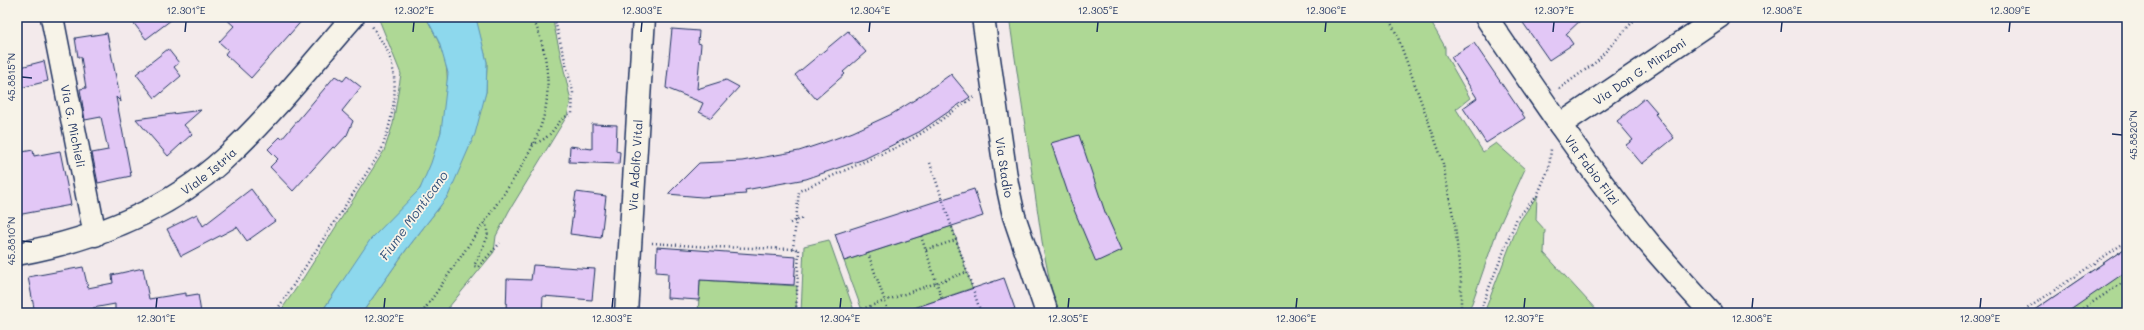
<svg xmlns="http://www.w3.org/2000/svg" width="2144" height="330" font-family="Mali,sans-serif">
  <style>
    .green { fill: #aed895; stroke: #64847a }
    .water { fill: #8dd8ed; stroke: #5f94b4 }
    .building { fill: #e2c7f6; stroke: #1b2f5e }
    .lines { fill: none; stroke-linecap: round; stroke-linejoin: round }
    .minor-casing { stroke: #1b2f5e; stroke-width: 25 }
    .path { stroke: #1b2f5e; stroke-width: 2.5; stroke-dasharray: 1 3; stroke-linecap: butt }
    .minor { stroke: #f7f3e8; stroke-width: 22 }
    .ticks { fill: none; stroke: #1b2f5e; stroke-width: 1.5 }
    .labels { text-anchor: middle; dominant-baseline: central; stroke-width: 3.5; stroke-linejoin: round; paint-order: stroke }
    .street-label { font-size: 12px; fill: #1b2f5e; stroke: #f7f3e8 }
    .water-label { font-size: 13px; font-style: italic; fill: #32517b; stroke: #f7f3e8 }
    .neatline { fill: none; stroke: #1b2f5e; stroke-width: 1.5 }
    .ticks-label { font-size: 10px; text-anchor: middle; fill: #1b2f5e }
  </style>
  <rect width="100%" height="100%" fill="#f3eaeb"/>
  <filter id="ink" filterUnits="userSpaceOnUse"><feTurbulence type="fractalNoise" baseFrequency=".025" numOctaves="2"/><feDisplacementMap in="SourceGraphic" scale="8" xChannelSelector="R" yChannelSelector="G"/><feConvolveMatrix kernelMatrix="1 2 1 2 8 2 1 2 1" color-interpolation-filters="sRGB"/></filter>
  <g filter="url(#ink)">
    <!-- green -->
    <path class="green" d="M378,17H426C435,34 446,54 447,73C450,101 436,168 419,190C413,199 404,206 396,214C369,245 344,278 321,313H279L302,280L384,151L393,124L401,74Z
      M475,17H552L571,101L567,116L509,211L496,236L494,252L444,313H362L406,250L448,196L486,92L487,62Z
      M1009,17H1428L1445,47V54L1470,98L1456,109L1483,152L1496,143L1525,169L1497,231L1472,303L1467,313H1059L1054,302L1043,248Z
      M1537,196L1536,220L1545,230L1544,253L1599,313H1484L1519,222Z
      M952,226L972,288L900,313H863L844,261Z
      M829,240L855,313H801L804,246Z
      M2127,247V313H2030Z
      M700,280L797,286L796,313H698Z"/>
    <!-- water -->
    <path class="water" d="M426,17H475L477,22L487,62L486,92L475,134L448,196L406,250L362,313H321L370,240L420,189L431,163L441,132L448,73L439,42Z"/>
    <!-- building -->
    <path class="building" d="M129,17H175L146,39Z
      M224,17H305L251,78L225,54L228,50L219,42L234,26Z
      M1519,17H1584L1566,34L1573,44L1549,60Z
      M672,29L699,31L698,43L701,44L697,89L726,80L739,87L711,118L699,112L703,103L666,88Z
      M848,31L866,52L843,72L845,74L816,99L795,75Z
      M107,33L121,102L116,97L131,176L98,183L92,153L108,150L101,117L85,120L80,89L86,88L81,57H78L75,38Z
      M1474,43L1525,118L1486,143L1463,108L1477,98L1451,57Z
      M168,49L179,63L174,67L181,76L155,98L136,74Z
      M44,61L48,81L20,88L17,68Z
      M951,74L970,97L919,132L864,159L806,179L745,190L746,194L702,197L668,194L699,163L742,161L799,151L826,142L853,132L892,114L916,99Z
      M335,76L343,81L347,76L361,87L342,111L353,121L347,135L335,148L333,147L293,191L270,167L278,159L268,149L280,137L282,139Z
      M1645,98L1657,112L1655,114L1674,138L1642,164L1626,145L1633,140L1617,121Z
      M201,110L184,125L192,134L168,156L136,119Z
      M592,124L617,125L616,151L620,152L619,164L569,162L570,146L592,149Z
      M1079,135L1105,212L1122,250L1096,262L1072,205L1051,143Z
      M33,150L34,156L60,151L71,205L17,215V153Z
      M251,189L275,221L247,241L237,227L181,256L167,229L197,214L203,226Z
      M974,189L983,216L844,261L835,234Z
      M576,192L606,196L601,238L570,234Z
      M657,247L796,257L794,285L700,280L699,300L667,298L668,273L656,272Z
      M2127,247V271L2066,313H2030Z
      M533,265L595,269L592,300L543,296L542,313H506L507,279L531,280Z
      M83,267L88,288L113,283L112,275L143,268L149,299L186,293V296L198,294L201,313H115V304L93,308V313H35L28,277Z
      M1004,278L1015,309L1003,313H909L908,310Z"/>
    <g class="lines">
      <defs>
        <g id="minor">
          <path id="s1" d="M52,17L95,235"/>
          <path id="s2" d="M983,17L1007,184L1014,216L1047,313"/>
          <path id="s3" d="M1486,17C1538,94 1590,171 1649,243C1669,267 1691,290 1711,313"/>
          <path id="s4" d="M1560,125L1719,17"/>
          <path id="s5" d="M17,254C92,240 167,211 224,159C271,116 311,65 353,17"/>
          <path id="s6" d="M626,313L644,17"/>
        </g>
      </defs>
      <!-- minor casing -->
      <use href="#minor" class="minor-casing"/>
      <!-- path -->
      <path class="path" d="M1388,17L1397,35L1442,159L1455,226L1461,280V307L1459,313
        M1559,89L1596,62L1637,17
        M532,144C558,137 552,120 572,114L573,92L554,17
        M930,163L981,313
        M484,223L486,224L488,236L474,266L478,267L500,243
        M790,223L803,218
        M921,236L942,299
        M652,243L709,247L799,249L796,313
        M793,249L799,191L899,146L922,133L974,97
        M926,250L956,240
        M868,253L889,313
        M862,309L967,272
        M658,312L678,313
        M275,313L381,151C393,118 402,82 386,48C381,40 376,33 371,24
        M422,313C443,283 463,253 484,223C506,189 534,155 544,115C552,84 546,45 532,17
        M1479,313L1517,218L1537,196L1549,168L1551,149
        M2021,313L2127,241
        M2076,313L2127,280"/>
      <!-- minor -->
      <use href="#minor" class="minor"/>
    </g>
  </g>
  <!-- ticks -->
  <path class="ticks" d="M185,32L186,22M413,32L414,22M641,32L642,22M869,32L870,22M1097,32L1098,22M1325,32L1326,22M1553,32L1554,22M1781,32L1782,22M2009,32L2010,22M22,77L32,78M2112,134L2122,135M22,241L32,242M156,308L157,298M384,308L385,298M612,308L613,298M840,308L841,298M1068,308L1069,298M1296,308L1297,298M1524,308L1525,298M1752,308L1753,298M1980,308L1981,298"/>
  <g class="labels">
    <!-- street labels -->
    <g class="street-label">
      <text stroke="none"><textPath href="#s4" startOffset="96">Via Don G. Minzoni</textPath></text>
      <text stroke="none"><textPath href="#s1" startOffset="111">Via G. Michieli</textPath></text>
      <text stroke="none"><textPath href="#s6" startOffset="148">Via Adolfo Vital</textPath></text>
      <text stroke="none"><textPath href="#s2" startOffset="152">Via Stadio</textPath></text>
      <text stroke="none"><textPath href="#s3" startOffset="186">Via Fabio Filzi</textPath></text>
      <text stroke="none"><textPath href="#s5" startOffset="211">Viale Istria</textPath></text>
    </g>
    <!-- water labels -->
    <g class="water-label">
      <text transform="translate(413 215) rotate(-54)">Fiume Monticano</text>
    </g>
  </g>
  <!-- margin -->
  <rect width="2144" height="330" fill="none" stroke="#f7f3e8" stroke-width="44"/>
  <rect x="22" y="22" width="2100" height="286" class="neatline"/>
  <g class="ticks-label">
    <text x="186" y="14">12.301°E</text>
    <text x="414" y="14">12.302°E</text>
    <text x="642" y="14">12.303°E</text>
    <text x="870" y="14">12.304°E</text>
    <text x="1098" y="14">12.305°E</text>
    <text x="1326" y="14">12.306°E</text>
    <text x="1554" y="14">12.307°E</text>
    <text x="1782" y="14">12.308°E</text>
    <text x="2010" y="14">12.309°E</text>
    <text transform="translate(11 77) rotate(-90)" y="4">45.8815°N</text>
    <text transform="translate(2133 135) rotate(-90)" y="4">45.8820°N</text>
    <text transform="translate(11 241) rotate(-90)" y="4">45.8810°N</text>
    <text x="156" y="322">12.301°E</text>
    <text x="384" y="322">12.302°E</text>
    <text x="612" y="322">12.303°E</text>
    <text x="840" y="322">12.304°E</text>
    <text x="1068" y="322">12.305°E</text>
    <text x="1296" y="322">12.306°E</text>
    <text x="1524" y="322">12.307°E</text>
    <text x="1752" y="322">12.308°E</text>
    <text x="1980" y="322">12.309°E</text>
  </g>
</svg>
